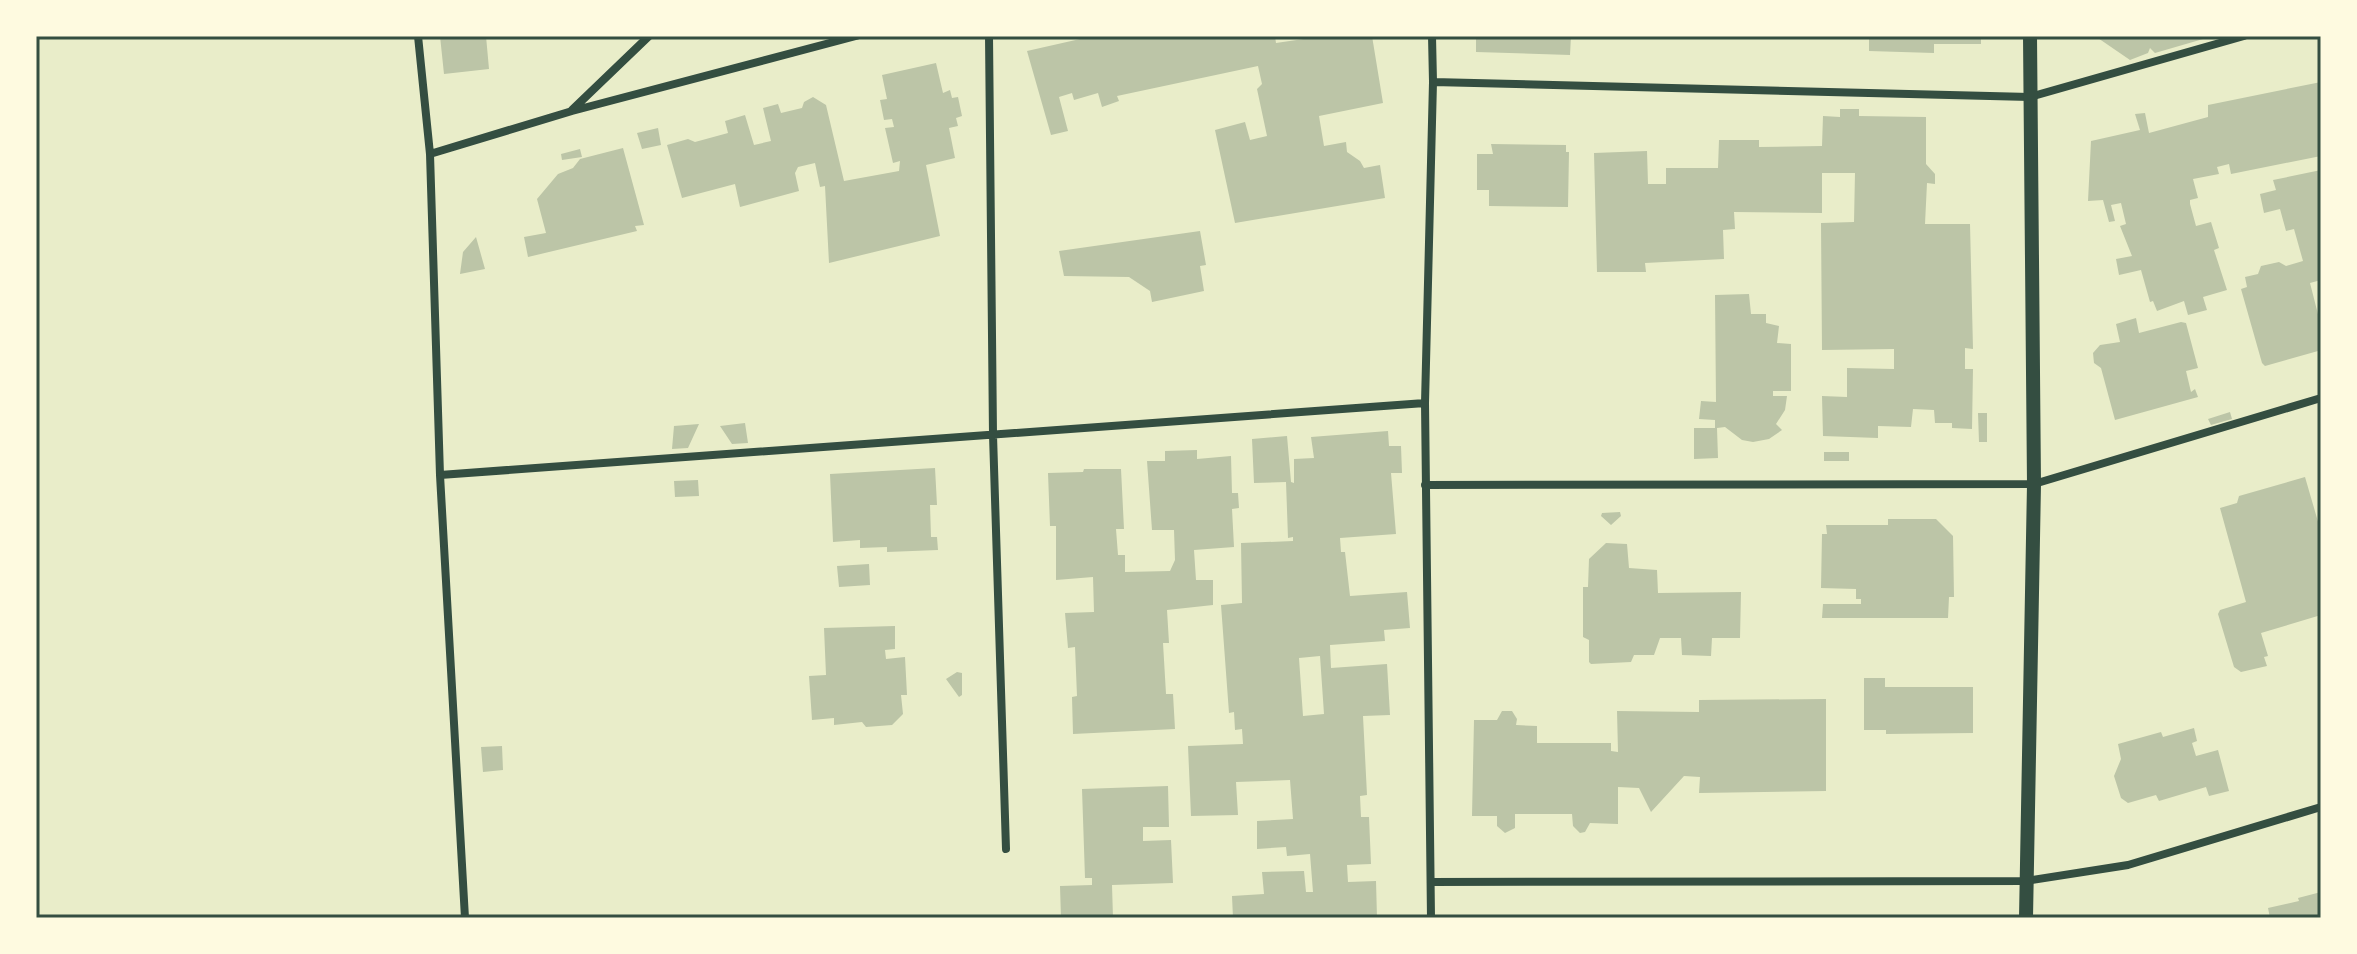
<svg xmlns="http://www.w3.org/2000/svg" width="2357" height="954" font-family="Signika,sans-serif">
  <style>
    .building { fill: #bcc5a7; fill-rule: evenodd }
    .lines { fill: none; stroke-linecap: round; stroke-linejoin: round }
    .minor { stroke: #344e41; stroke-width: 8 }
    .tertiary { stroke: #344e41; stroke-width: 14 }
    .neatline { fill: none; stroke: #344e41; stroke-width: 3 }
  </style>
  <rect width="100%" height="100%" fill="#e9edc9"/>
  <!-- building -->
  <path class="building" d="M440,36H486L489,69L444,74Z
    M1079,36H1275L1276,43L1324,36H1372L1383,103L1319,116L1324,146L1346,142L1347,152L1360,161L1364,168L1380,165L1385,198L1235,223L1215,130L1245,122L1250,140L1267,136L1257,89L1262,84L1258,66L1117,96L1119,101L1102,107L1098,93L1074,100L1072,93L1059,97L1068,131L1051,135L1027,51L1080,39Z
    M1476,36H1571L1570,55L1476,52Z
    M1869,36H1981V44H1934V53L1869,51Z
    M2095,36H2210V37L2155,53L2150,48L2148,53L2130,60Z
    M936,63L943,93L950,90L952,98L958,97L962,116L956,118L958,126L949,128L955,158L926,165L940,236L829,263L825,186L820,187L815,163L798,167L795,173L799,191L740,207L735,184L682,198L667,145L688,139L695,142L728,133L725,121L745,115L754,145L771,141L763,108L778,104L781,113L802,108L804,102L813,97L826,105L844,181L899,171L900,161L893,163L885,128L894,127L892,119L884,120L880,100L887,99L882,75Z
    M2321,82V156L2231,174L2229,164L2217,167L2219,174L2193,179L2198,198L2190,200V204L2196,226L2211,222L2219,248L2214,250L2227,290L2203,297L2207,310L2188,315L2184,301L2157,311L2153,301L2150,302L2141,270L2119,275L2116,259L2132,256L2120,226L2126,224L2121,203L2111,205L2115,221L2109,222L2103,200L2088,201L2091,141L2140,130L2135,114L2145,113L2149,133L2208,117V105Z
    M1840,109H1859V116L1926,117V164L1935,174V184L1927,183L1925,224H1970L1973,349L1965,348V369H1973L1972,429L1952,428V423H1935L1934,410L1913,409L1911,427L1878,426V438L1823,436L1822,396L1847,397V368L1894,369V349L1822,350L1821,223L1854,222L1855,173H1822V213L1734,212L1735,229L1723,230L1724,259L1645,263L1646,272H1597L1594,153L1647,151L1648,184H1666V168H1718L1719,140H1759V147L1822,146L1823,116L1840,117Z
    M658,128L661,145L642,149L637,133Z
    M1491,144L1566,145V152H1569L1568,207L1489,206V190H1477V154H1493Z
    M623,148L644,225L635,226L637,231L528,257L524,237L546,233L537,199L558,174L573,168L580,159Z
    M580,149L582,157L562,160L561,154Z
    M2321,170V280L2310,283L2321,326V343L2318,351L2265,366L2262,363L2241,289L2247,287L2245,277L2258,274L2261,266L2279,262L2286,266L2303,261L2294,229L2286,231L2280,209L2264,213L2260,194L2276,190L2273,180Z
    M1200,231L1206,265L1200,266L1204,291L1152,302L1150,291L1129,277L1064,276L1059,251Z
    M476,237L485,269L460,274L463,252Z
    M1749,294L1751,314H1766V323L1779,326L1777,343L1791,344V391H1773V396H1787L1785,410L1776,424L1782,430L1769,439L1753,442L1742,440L1725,427L1717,428L1718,458L1694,459V428H1715V420L1699,419L1701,401L1716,402L1715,295Z
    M2136,318L2139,333L2181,322L2186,323L2198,368L2186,371L2191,392L2195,389L2198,397L2115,420L2101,368L2094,363L2093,353L2100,345L2120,342L2116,324Z
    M2230,412L2232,419L2211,425L2208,419Z
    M1978,413H1987V442H1979Z
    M745,423L748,443L732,444L720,426Z
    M699,424L688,448L672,449L674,426Z
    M1388,431L1389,446H1401L1402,473H1391L1396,534L1340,538L1341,552H1345L1350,596L1407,592L1410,628L1384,630L1385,641L1330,645L1331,668L1387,664L1390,715L1363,716L1367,795L1360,796L1361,817H1369L1371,864L1347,865L1348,882L1376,881L1377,918H1233L1232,896L1264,894L1262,872L1304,871L1306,892H1313L1310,854L1287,856L1286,847L1257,849V821L1293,819L1290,780L1236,782L1238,815L1191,816L1188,746L1243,744L1242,729L1235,730L1234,712L1229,713L1221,605L1242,603L1241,543L1293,541V537L1288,538L1286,482L1254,483L1252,439L1287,436L1291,482L1294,483V459L1314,458L1311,437ZM1320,656L1324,714L1303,716L1299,658Z
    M1197,450V459L1231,456L1232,493H1238L1239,508L1232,509L1234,547L1194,550L1196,580H1213V605L1167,610L1169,643H1163L1166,694H1173L1175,729L1073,734L1072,697L1077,696L1075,647L1068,648L1065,613L1094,612L1093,577L1056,580V526H1050L1048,473L1083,472L1084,469H1121L1124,529H1116L1118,555H1125V572L1170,571L1175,560L1174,530H1152L1147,461H1165V451Z
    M1824,452H1849V461H1824Z
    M935,468L937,505H930L931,537H937L938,550L887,552V547L860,548V540L833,542L830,474Z
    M2305,477L2321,532V615L2261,633L2268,656L2264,657L2267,666L2241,672L2234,667L2218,614L2220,610L2246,602L2220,508L2237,503L2239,496Z
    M698,480L699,496L675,497L674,481Z
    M1620,512L1621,516L1611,525L1601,516L1602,513Z
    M1888,519H1936L1953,536L1954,597H1949L1948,618H1822L1823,604H1861V599H1856V589L1821,588L1822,534H1827L1826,525H1888Z
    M1606,543L1627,544L1629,568L1657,570L1658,593L1741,592L1740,638H1712L1711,656L1682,655L1681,638H1660L1654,655H1634L1631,662L1591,664L1589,662V640L1583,637V587H1588L1589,559Z
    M869,564L870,585L839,587L837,566Z
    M895,626V649L885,650L886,659L905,657L907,695H901L903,714L892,725L866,727L862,722L834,725V718L812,720L809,676L826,675L824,628Z
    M957,672L962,673V695L959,697L946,679Z
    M1864,678H1885V687H1973V733L1886,734V730H1864Z
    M1826,699V791L1699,793L1700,777L1684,776L1651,812L1639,788L1618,787V824L1590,823L1585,832L1580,833L1573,826L1572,814H1515V828L1505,833L1497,826V816H1472L1474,720H1497L1502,711H1512L1517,719L1516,725L1537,726V743H1611V751L1618,752L1617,711L1699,712V700Z
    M2194,728L2197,741L2192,743L2196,756L2218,750L2229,791L2209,796L2206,787L2159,801L2156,795L2128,803L2121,798L2114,776L2121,759L2118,744L2161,732L2163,737Z
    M502,746L503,770L483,772L481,747Z
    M1168,786L1169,827H1143V841L1171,840L1173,883L1112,885L1113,918H1061L1060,886L1092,885V878H1085L1082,789Z
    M2321,892V918H2270L2268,908L2299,901L2298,898Z"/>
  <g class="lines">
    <!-- minor -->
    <path class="minor" d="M418,36L430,154L440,475L465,918
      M989,36L993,435L1006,849
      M1433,82L2030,97L2244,36
      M572,110L649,36
      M430,154L572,111L856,36
      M440,475L1425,403
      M1425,485L2034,484L2321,398
      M1431,882L2026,881L2128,865L2321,807
      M1431,918L1425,403L1433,82L1432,36"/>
    <!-- tertiary -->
    <path class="tertiary" d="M2026,918L2034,484L2030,36"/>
  </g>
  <!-- border -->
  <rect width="2357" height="954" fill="none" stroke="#fefae0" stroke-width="76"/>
  <rect x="38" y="38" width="2281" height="878" class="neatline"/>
</svg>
